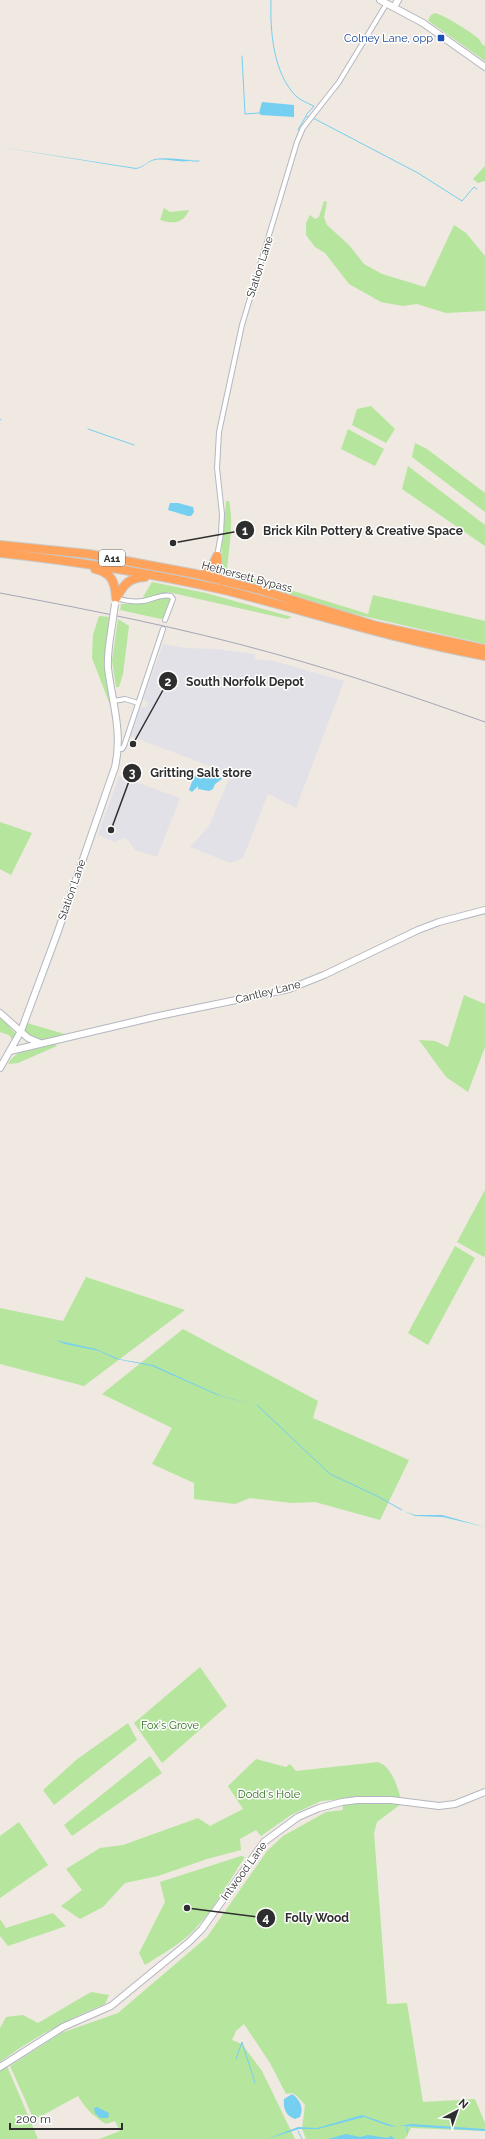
<svg xmlns="http://www.w3.org/2000/svg" width="485" height="2139" font-family="Raleway,sans-serif">
  <style>
    .industrial { fill: #e3e1e8 }
    .green { fill: #b6e59e }
    .water { fill: #75cff0 }
    .lines { fill: none; stroke-linecap: round; stroke-linejoin: round }
    .stream { stroke: #75cff0; stroke-width: 1 }
    .street-casing { stroke: #b4b7c1; stroke-width: 6 }
    .secondary-casing { stroke: #b4b7c1; stroke-width: 8 }
    .highway-casing { stroke: #c9c9c9; stroke-width: 10 }
    .street { stroke: #fff; stroke-width: 4 }
    .secondary { stroke: #fff; stroke-width: 6 }
    .highway { stroke: #ffa35c; stroke-width: 8 }
    .rail { stroke: #a3a6b8; stroke-width: 1 }
    .secondary-bridge-casing { stroke: #b4b7c1; stroke-width: 8; stroke-linecap: butt }
    .secondary-bridge { stroke: #fff; stroke-width: 6 }
    .transit-dot { fill: #1a4fb4; stroke: #fff; stroke-width: 1.5 }
    .labels { text-anchor: middle; dominant-baseline: central; stroke-width: 3; stroke-linejoin: round; paint-order: stroke }
    .shield { fill: #fff; stroke: #6d6d6d; stroke-width: 1 }
    .shield-label { font-size: 10px; font-weight: bold; fill: #2e2e2e }
    .transit-label { font-size: 11px; fill: #164399; stroke: #fff; text-anchor: end }
    .street-label { font-size: 11px; fill: #2e2e2e; stroke: #fff }
    .park-label { font-size: 11px; fill: #2c6e1b; stroke: #fff }
    .leader { fill: none; stroke: #2e2e2e; stroke-width: 1.5 }
    .callout-dot { fill: #2e2e2e; stroke: #fff; stroke-width: 1.5 }
    .mark-label { font-size: 12px; text-anchor: middle; font-weight: bold; fill: #fff }
    .callout-label { font-size: 12px; text-anchor: middle; font-weight: bold; fill: #2e2e2e; stroke: #fff; stroke-width: 3; stroke-linejoin: round; paint-order: stroke }
  </style>
  <rect width="100%" height="100%" fill="#efe9e1"/>
  <!-- industrial -->
  <path class="industrial" d="M163,644L186,648L216,649L255,654V659L274,661L344,681L296,808L268,794L243,858L230,863L190,847L209,826L231,774L128,735L141,707H146L148,703L143,699Z
    M119,776L180,798L157,857L135,850L128,840L123,838L115,842L98,835Z"/>
  <!-- green -->
  <path class="green" d="M435,13C442,14 473,33 479,39C481,42 481,44 485,46V61L430,22L428,20L431,15Z
    M485,166V181L478,183L473,179Z
    M324,201L327,202L324,217L327,225L349,245L364,264L382,274L425,287L454,225L466,233L485,256V311L446,313L417,304L403,306L381,302L349,284L325,253L315,247L306,235V223L310,215L315,219L319,217Z
    M164,208L170,212L189,210C183,224 173,224 160,220Z
    M371,406L395,429L386,443L352,425L357,409Z
    M348,429L384,449L375,466L341,449Z
    M415,443L427,449L485,493V512L412,457Z
    M408,466L485,525V546L402,489Z
    M226,501H229C234,523 229,547 227,569L229,571L368,614L373,595L485,621V644L350,613L224,575C218,556 225,521 226,501Z
    M152,582L206,593L292,617L287,619L168,592L144,599L143,597Z
    M167,597L170,599L164,617L161,619L120,610L121,604H141Z
    M99,616L109,617L105,660L112,702L110,705L92,658L93,635Z
    M118,619L129,626L123,674L119,687H116L112,661Z
    M0,822L32,833L11,875L0,869Z
    M464,995L485,1004V1047L468,1092L446,1077L419,1040L435,1041L448,1047Z
    M0,1017L16,1034L13,1041L9,1035L0,1032Z
    M27,1023L68,1035C51,1039 42,1044 26,1034L25,1028Z
    M54,1043L57,1046L18,1063L8,1064C19,1046 35,1047 54,1043Z
    M485,1190V1255L484,1257L457,1242Z
    M455,1246L475,1258L428,1345L408,1333Z
    M86,1277L185,1310L84,1386L0,1364V1308L63,1321Z
    M183,1329L318,1401L313,1418L409,1460L380,1520L315,1502L291,1503L250,1498L235,1504L194,1499V1483L152,1464L172,1428L102,1394Z
    M200,1667L227,1706L162,1763L134,1723Z
    M128,1723L137,1740L54,1805L43,1790L76,1760Z
    M150,1756L162,1773L72,1836L64,1825Z
    M256,1759L286,1767L290,1764L296,1771L378,1762C392,1767 397,1786 401,1799L371,1796L321,1801L291,1815L261,1836L256,1830L240,1839L241,1850L207,1859L158,1876L125,1883L103,1907L80,1919L61,1906L82,1890L66,1869L100,1848L123,1845L198,1818L210,1826L243,1809L228,1786Z
    M391,1802L401,1804L377,1822L374,1833L387,2004L407,2003L423,2102L475,2099L485,2123V2131L411,2128L405,2139H306L302,2129L305,2105L297,2096L292,2093L286,2094L270,2063L244,2024L236,2031L232,2040L242,2044L262,2071L295,2139H99L120,2131L115,2121L106,2124C94,2117 85,2108 78,2096L34,2120L10,2066L61,2033L118,2013L207,1937L267,1851L283,1836L326,1812L343,1810L342,1803Z
    M19,1822L48,1865L0,1898V1836Z
    M241,1856L245,1857C229,1881 215,1908 195,1929C181,1944 162,1954 145,1965L139,1953L165,1902L160,1882Z
    M53,1913L66,1926L8,1946L0,1936V1919L6,1928Z
    M91,1992L109,1995L105,2004C68,2019 32,2038 0,2062V2028L6,2017L23,2015L38,2023Z
    M7,2066L38,2139H0V2070Z"/>
  <!-- water -->
  <path class="water" d="M262,102L294,105V117L261,115L259,113Z
    M0,147L136,168C144,167 147,161 155,159C166,157 181,160 193,160C182,164 168,158 155,160C147,161 144,168 136,169Z
    M170,503H178L193,507L194,512L191,516H188L168,510Z
    M217,774L222,779L215,784L213,789L209,791L198,789V786L192,792L189,790L194,776Z
    M55,1340L96,1349L119,1359L153,1365L219,1395L258,1406L217,1395L152,1366L116,1359L99,1351L65,1344Z
    M404,1511L415,1515H442L485,1527L443,1517L415,1516Z
    M292,2094C300,2099 304,2108 300,2117L295,2119C286,2116 283,2109 284,2099Z
    M97,2107L109,2113L108,2118H100L95,2113L94,2108Z
    M362,2115L397,2127L389,2126L364,2117L318,2129H299L267,2139L298,2127L317,2128Z
    M412,2124L485,2129V2131L407,2126L408,2139L406,2126H399Z
    M346,2134L360,2137L368,2135L387,2138L391,2136L395,2139H328Z"/>
  <g class="lines">
    <!-- stream -->
    <path class="stream" d="M271,0C270,31 273,74 297,97C302,101 309,104 314,106L306,115
      M242,56L245,114L259,113
      M313,118L418,173L462,201L474,187L477,189
      M298,130L306,116L310,117
      M192,161H199
      M0,419L1,420
      M88,429L134,445
      M257,1405L330,1474L379,1497L402,1510
      M236,2059L242,2042L255,2083
      M298,2131L302,2139"/>
    <defs>
      <path id="street" d="M217,556L221,534L222,514L217,468L219,432L242,325L297,142L303,128L339,82L387,3
        M117,598C125,601 134,602 143,601C152,600 162,593 171,596L173,599L165,620
        M114,701L125,699L138,703
        M118,748L122,749L124,746L163,629"/>
      <path id="secondary" d="M380,0L423,23L485,67
        M394,7L398,0
        M0,1013L28,1038L40,1043
        M10,1051L154,1017L289,989L324,975L418,930L439,922L485,910
        M0,1068L21,1031L57,934L115,767C123,732 112,702 108,668C107,654 110,639 112,625
        M0,2067L63,2027L111,2006L189,1942L202,1929L264,1842L298,1817L319,1808L342,1802L357,1800H391L439,1806L455,1804L485,1792"/>
      <path id="highway" d="M0,545L89,554L196,574L260,590L377,626L485,649
        M0,553C75,561 150,573 224,590C311,612 396,640 485,656
        M217,556L218,572L222,581
        M95,569C112,573 115,582 116,598
        M202,575L210,570L216,558
        M117,597C124,584 129,578 145,577"/>
    </defs>
    <!-- street casing -->
    <use href="#street" class="street-casing"/>
    <!-- secondary casing -->
    <use href="#secondary" class="secondary-casing"/>
    <!-- highway casing -->
    <use href="#highway" class="highway-casing"/>
    <!-- street -->
    <use href="#street" class="street"/>
    <!-- secondary -->
    <use href="#secondary" class="secondary"/>
    <!-- highway -->
    <use href="#highway" class="highway"/>
    <!-- rail -->
    <path class="rail" d="M0,593C91,610 182,628 272,653C344,673 415,697 485,722"/>
    <defs>
      <path id="secondary-bridge" d="M112,625L115,604"/>
    </defs>
    <!-- secondary-bridge casing -->
    <use href="#secondary-bridge" class="secondary-bridge-casing"/>
    <!-- secondary-bridge -->
    <use href="#secondary-bridge" class="secondary-bridge"/>
  </g>
  <!-- markers -->
  <rect class="transit-dot" x="437" y="34" width="8" height="8" rx="2"/>
  <g class="labels">
    <!-- shield labels -->
    <rect class="shield" x="99" y="550" width="26" height="16" rx="3"/>
    <g class="shield-label">
      <text x="112" y="558">A11</text>
    </g>
    <!-- transit labels -->
    <g class="transit-label">
      <text x="433" y="38">Colney Lane, opp</text>
    </g>
    <!-- street labels -->
    <g class="street-label">
      <text transform="translate(260 267) rotate(-72)">Station Lane</text>
      <text transform="translate(247 577) rotate(15)">Hethersett Bypass</text>
      <text transform="translate(72 890) rotate(-71)">Station Lane</text>
      <text transform="translate(268 992) rotate(-14)">Cantley Lane</text>
      <text transform="translate(244 1871) rotate(-54)">Intwood Lane</text>
    </g>
    <!-- park labels -->
    <g class="park-label">
      <text x="170" y="1725">Fox's Grove</text>
      <text x="269" y="1794">Dodd's Hole</text>
    </g>
  </g>
  <!-- callouts -->
  <path class="leader" d="M173 543L245 530M133 744L168 681M111 830L132 773M187 1908L266 1918"/>
  <g class="callout-dot">
    <circle cx="173" cy="543" r="4"/>
    <circle cx="133" cy="744" r="4"/>
    <circle cx="111" cy="830" r="4"/>
    <circle cx="187" cy="1908" r="4"/>
    <circle cx="245" cy="530" r="10"/>
    <circle cx="168" cy="681" r="10"/>
    <circle cx="132" cy="773" r="10"/>
    <circle cx="266" cy="1918" r="10"/>
  </g>
  <g class="mark-label">
    <text x="245" y="535">1</text>
    <text x="168" y="686">2</text>
    <text x="132" y="777">3</text>
    <text x="266" y="1922">4</text>
  </g>
  <g class="callout-label">
    <text x="363" y="535">Brick Kiln Pottery &amp; Creative Space</text>
    <text x="245" y="686">South Norfolk Depot</text>
    <text x="201" y="777">Gritting Salt store</text>
    <text x="317" y="1922">Folly Wood</text>
  </g>
  <!-- north arrow -->
  <g transform="translate(457 2111) rotate(41)" stroke="#ffffff" stroke-width="3" paint-order="stroke">
  <path d="M0-3L7 15L0 10L-7 15Z" fill="#2e2e2e"/>
  <text y="-6" font-size="11" font-weight="bold" text-anchor="middle" fill="#2e2e2e">N</text>
  </g>
  <!-- scale -->
  <path d="M10 2123v6h112v-6" fill="none" stroke="#2e2e2e" stroke-width="2"/>
  <text x="16" y="2123" font-size="12" fill="#2e2e2e" stroke="#ffffff" stroke-width="3" paint-order="stroke">200 m</text>
</svg>
